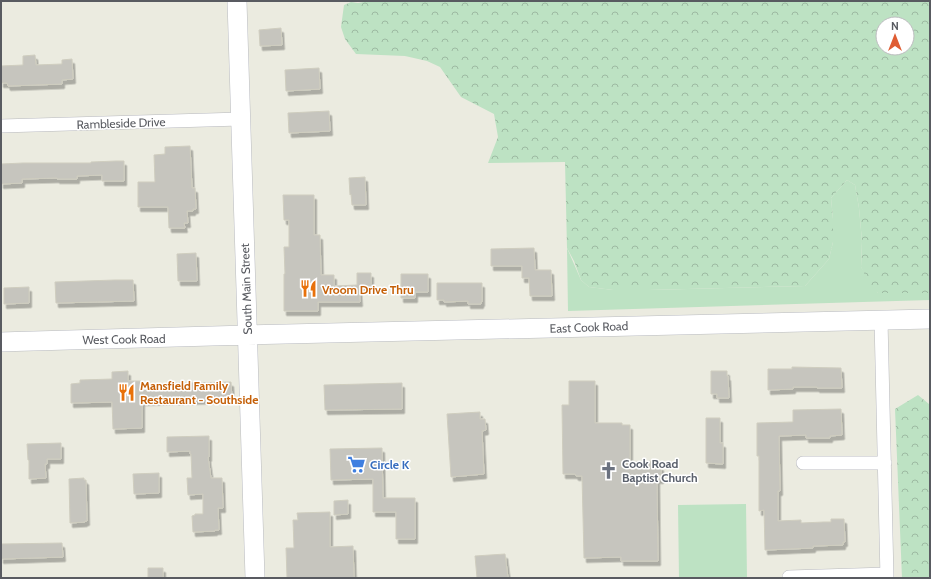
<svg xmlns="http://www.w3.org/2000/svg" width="931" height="579" font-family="Cabin,sans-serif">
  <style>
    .green { fill: #bde2c3 }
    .forest { fill: url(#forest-crowns); fill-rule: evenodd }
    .building { fill: #c6c5be; stroke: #cfcdbf; filter: url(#shadow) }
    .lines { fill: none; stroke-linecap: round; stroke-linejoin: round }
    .street-casing { stroke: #b8b9bf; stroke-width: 14 }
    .secondary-casing { stroke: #b9bbc1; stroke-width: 20 }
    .street { stroke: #fff; stroke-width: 13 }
    .secondary { stroke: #fff; stroke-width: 19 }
    .labels { text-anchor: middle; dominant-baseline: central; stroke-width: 3; stroke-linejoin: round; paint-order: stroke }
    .street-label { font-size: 12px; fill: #595b61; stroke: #fff }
    .food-label { font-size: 12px; font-weight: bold; fill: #c56008; stroke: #fff; text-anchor: start }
    .worship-label { font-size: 12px; font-weight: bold; fill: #5b616d; stroke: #fff; text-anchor: start }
    .shop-label { font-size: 12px; font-weight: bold; fill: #366cbe; stroke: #fff; text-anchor: start }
  </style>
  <defs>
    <pattern id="forest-crowns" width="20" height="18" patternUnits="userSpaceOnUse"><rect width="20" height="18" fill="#bde2c3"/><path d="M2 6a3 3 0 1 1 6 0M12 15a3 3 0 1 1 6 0" fill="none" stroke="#9dbaa2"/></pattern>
    <filter id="shadow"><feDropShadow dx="2.5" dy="4.5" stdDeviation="0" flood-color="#0004"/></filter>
  </defs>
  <rect width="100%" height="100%" fill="#ebebe0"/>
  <!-- green -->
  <path class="green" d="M847,180L855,185L859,208L862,241L861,267L878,293H930V300L568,311L567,248L581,280L589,287L613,290H649L805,286L829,259L833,242V219L831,198Z
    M746,504L747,578H679L678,505Z"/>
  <!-- forest -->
  <path class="forest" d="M370,1H930V293H878L869,284L861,267L862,241L859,208L855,185L847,180L831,198L833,219V242L829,259L805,286L649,290H613L589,287L581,280L574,261L567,248L565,162L488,163L498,137L494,114L461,97L440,67L427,61L405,56L356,54L345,39L341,27L344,5L351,2L358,3ZM883,24H907V48H883Z
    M918,395L929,404L930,409V578H902L895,409Z"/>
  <!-- building -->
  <path class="building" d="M281,28L282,45L260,46L259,30Z
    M35,55L36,65L62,64V60L72,59L73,79L62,80V84L8,86L7,83H1V66L23,65V56Z
    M319,68L320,89L286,91L285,70Z
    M329,111L330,131L289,133L288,113Z
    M190,146L192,188H195L196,209H193V211H187L188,223H184L185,228H169L168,207H138V182H155L154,155L165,154V147Z
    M116,161H124V181H102V175L77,176V179H57V178L22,179V183L1,184V164L23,163H91V162Z
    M365,177L366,205H352L351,194L350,195L349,178Z
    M283,195H314V235H320L321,275H334V286L357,285V273H371V286H359L360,302H318V311H284V274H285L284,247H289V220H284Z
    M534,248L535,270H551L552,296H530L529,278H522V266H491V249Z
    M196,253L197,281H178L177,254Z
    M401,274H428V292H415V298H401Z
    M115,280H133L134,301L56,303L55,282Z
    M437,283H482V302H481V304H468V301L444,302V300H437Z
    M29,287V303L4,304V288Z
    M792,367L841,368L842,388H817V387H793V389L768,390V369H792Z
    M128,371V381H141V384L231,382L232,399L142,401V428L113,429L112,402L71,403V384L80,383V380L112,379V372Z
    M711,371H727V376H728L729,398H717V394H711Z
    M569,381H595V423H622V425H630V462L656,461V466H661V479H657L658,561H621V557L584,558L582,476H576L575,474H563L562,405H569Z
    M402,383V409L325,410L324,385Z
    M841,409L842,435L830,436V438H806V435L779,436L780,491H778V521L801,520V523L824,522H831V519H844L845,542H843V545L813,546V548L765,550L764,510L759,511V456H757V423L793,422V410Z
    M480,412V419H485L486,430L482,431L484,474L451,477L447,414Z
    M706,418H720V443H723V464L706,463Z
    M209,436V457H208L211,478H222L223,508H218L219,530H215V531L193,532L192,516L195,515V514H203V494L188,495L187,478H192L191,454H190V451L167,452V437Z
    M61,443V459H47V464H45L46,478L29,479V460H28L27,444Z
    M382,448L383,498H415V539H396V512H373V479L331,480L330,449Z
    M159,473V493L134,494L133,474Z
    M84,478V480H86L87,521H85V522L70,523L69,479Z
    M348,500V514L334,515V501Z
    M330,512V547L353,546L354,578H287L286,548H294L293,520H298L297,513Z
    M62,543L63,557L1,559V544Z
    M505,554L508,578H477L475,556Z
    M148,568H163V578H148Z"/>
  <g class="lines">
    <defs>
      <path id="street" d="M1,126L241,119
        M881,320L887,578
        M803,463H885
        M789,577L887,574"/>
      <path id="secondary" d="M237,1L255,578
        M1,342C83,339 165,338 248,335L930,319"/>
    </defs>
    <!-- street casing -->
    <use href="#street" class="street-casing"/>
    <!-- secondary casing -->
    <use href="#secondary" class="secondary-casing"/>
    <!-- street -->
    <use href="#street" class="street"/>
    <!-- secondary -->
    <use href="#secondary" class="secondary"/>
  </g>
  <!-- icons -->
  <defs>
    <symbol id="restaurant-bare" viewBox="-9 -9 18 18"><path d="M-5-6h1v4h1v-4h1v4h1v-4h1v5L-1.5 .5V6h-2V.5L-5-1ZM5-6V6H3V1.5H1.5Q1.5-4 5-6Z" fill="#e8710a" stroke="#fff" stroke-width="2.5" paint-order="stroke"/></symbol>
    <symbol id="supermarket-bare" viewBox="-9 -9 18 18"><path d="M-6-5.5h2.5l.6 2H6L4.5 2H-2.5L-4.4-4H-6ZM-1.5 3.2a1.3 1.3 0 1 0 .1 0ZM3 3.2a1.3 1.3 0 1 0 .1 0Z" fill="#3f7fe0" stroke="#fff" stroke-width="2.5" paint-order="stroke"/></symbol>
    <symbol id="church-bare" viewBox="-9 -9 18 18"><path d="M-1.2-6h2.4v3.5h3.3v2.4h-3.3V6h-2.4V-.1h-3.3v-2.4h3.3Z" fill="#6b7280" stroke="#fff" stroke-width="2.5" paint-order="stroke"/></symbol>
  </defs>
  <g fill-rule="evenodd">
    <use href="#restaurant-bare" x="296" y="276" width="25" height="25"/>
    <use href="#restaurant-bare" x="114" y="380" width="25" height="25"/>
    <use href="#supermarket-bare" x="344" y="452" width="25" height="25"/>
    <use href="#church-bare" x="596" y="458" width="25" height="25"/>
  </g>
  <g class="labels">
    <!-- street labels -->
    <g class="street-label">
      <text transform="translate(121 123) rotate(-2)">Rambleside Drive</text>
      <text transform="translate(246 289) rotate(-92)">South Main Street</text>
      <text transform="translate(589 327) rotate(-2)">East Cook Road</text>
      <text transform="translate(124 339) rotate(-1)">West Cook Road</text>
    </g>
    <!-- food labels -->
    <g class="food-label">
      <text x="322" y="289">Vroom Drive Thru</text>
      <text x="140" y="385">Mansfield Family<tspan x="140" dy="14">Restaurant - Southside</tspan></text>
    </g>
    <!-- worship labels -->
    <g class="worship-label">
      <text x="622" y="463">Cook Road<tspan x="622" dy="14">Baptist Church</tspan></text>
    </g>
    <!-- shop labels -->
    <g class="shop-label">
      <text x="370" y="464">Circle K</text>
    </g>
  </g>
  <!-- border -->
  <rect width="931" height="579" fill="none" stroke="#595b61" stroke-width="4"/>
  <!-- north arrow -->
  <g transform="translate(895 36)"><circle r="19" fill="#ffffff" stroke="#bdbdc0"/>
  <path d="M0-3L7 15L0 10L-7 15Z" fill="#df5c32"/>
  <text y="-6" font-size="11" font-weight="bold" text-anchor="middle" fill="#595b61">N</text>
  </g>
</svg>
